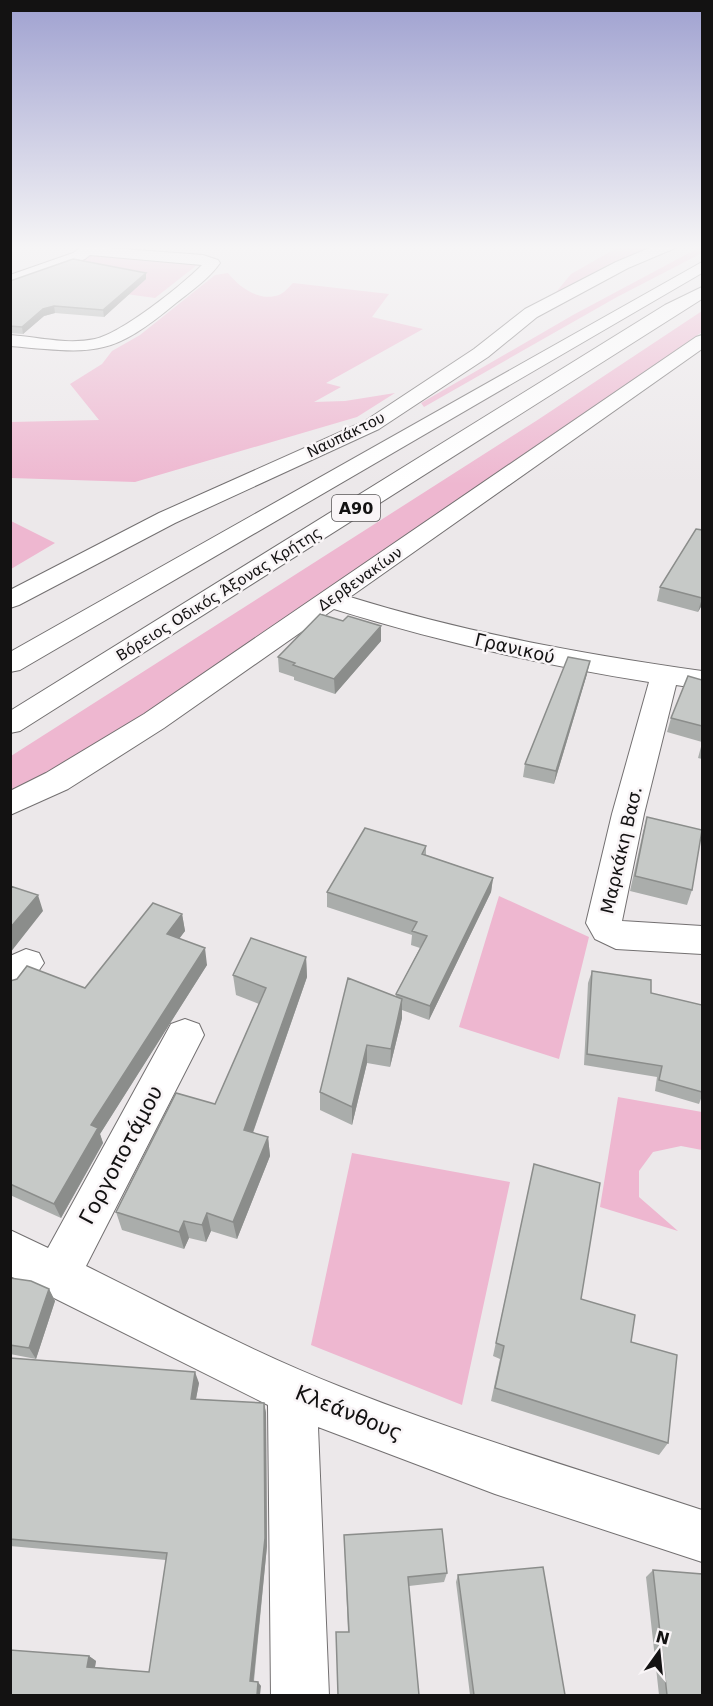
<svg xmlns="http://www.w3.org/2000/svg" width="713" height="1706" font-family="'DejaVu Sans',sans-serif">
  <style>
    .green { fill: #eeb7d0 }
    .lines { fill: none; stroke-linecap: round; stroke-linejoin: round }
    .minor-casing { stroke: #737071; stroke-width: 2 }
    .highway-casing { stroke: #737071; stroke-width: 2 }
    .minor { fill: #fff; fill-rule: evenodd }
    .highway { fill: #fff; fill-rule: evenodd }
    .wall { fill: #aaadab }
    .shaded-wall { fill: #8b8d8b }
    .building { fill: #c6c9c7; stroke: #8b8d8b; stroke-width: 1.5 }
    .labels { text-anchor: middle; dominant-baseline: central; stroke-width: 5; stroke-linejoin: round; paint-order: stroke }
    .far-street-label { font-size: 15px; fill: #131212; stroke: #f9f5f7 }
    .shield { fill: #f9f5f7; stroke: #585657; stroke-width: 1.5 }
    .shield-label { font-size: 16px; font-weight: bold; fill: #131212 }
    .street-label { font-size: 18px; fill: #131212; stroke: #f9f5f7 }
    .near-street-label { font-size: 21px; fill: #131212; stroke: #f9f5f7 }
  </style>
  <rect width="100%" height="100%" fill="#ece8ea"/>
  <!-- green -->
  <path class="green" d="M603,246H654L553,296L571,274L613,250Z
    M702,246V253L617,297L424,407L421,403L573,315Z
    M86,255L197,265L155,298L126,294L68,263Z
    M228,273C239,287 259,302 279,295C284,293 289,287 293,283L389,294L372,317L423,329L326,383L341,387L314,402L345,401L395,393L357,417L135,482L11,478V422L99,420L70,384L102,364L112,351L140,335L215,275Z
    M702,311V332C578,420 451,506 325,592C222,662 121,735 11,792V756L536,421Z
    M10,521H11L55,543L11,569Z
    M499,896L589,937L559,1059L459,1027Z
    M618,1097L702,1112V1150L681,1146L653,1152L639,1171V1197L678,1231L600,1207Z
    M352,1153L510,1182L462,1405L311,1345Z"/>
  <g class="lines">
    <defs>
      <path id="minor" d="M83,246L203,255L218,260L220,263C209,279 191,291 176,303C109,359 93,353 10,346V335C38,337 67,345 95,339C122,333 181,286 202,265L90,255L85,259L10,286V275L73,253Z
        M654,246H675L673,249L628,268L537,317L488,357L379,429L175,523L19,605L10,608V590L159,513L365,421L474,349L525,309L616,262Z
        M702,335V349L350,597C466,633 583,654 702,671V689L676,685L644,814L622,921L702,926V954L616,949L595,939L586,923L612,814L649,682C542,665 437,641 334,609L164,728L68,789L10,815V791L46,773L144,714L696,337Z
        M26,949L39,953L44,963L23,993L10,997V956Z
        M185,1019L199,1024L204,1035L86,1266C171,1308 254,1353 341,1387C459,1434 582,1470 702,1510V1562L495,1494L318,1427L329,1696H271L268,1405L10,1276V1230L48,1248L171,1024Z"/>
      <path id="highway" d="M702,262V273L20,670L10,672V652Z
        M702,287V299L20,731L10,733V711L665,305Z"/>
    </defs>
    <!-- minor casing -->
    <use href="#minor" class="minor-casing"/>
    <!-- highway casing -->
    <use href="#highway" class="highway-casing"/>
    <!-- minor -->
    <use href="#minor" class="minor"/>
    <!-- highway -->
    <use href="#highway" class="highway"/>
  </g>
  <!-- wall -->
  <path class="wall" d="M146,279L104,317L55,313L44,316L23,334L10,333V281Z
    M702,530V605L698,612L657,601L660,587Z
    M381,641L335,694L294,680V677L279,672L278,657Z
    M587,674L554,784L523,777L525,764Z
    M702,680V742L667,732L671,718Z
    M702,743V759L698,758Z
    M647,817L692,890L687,905L630,891L643,832Z
    M426,846V855L493,878L491,892L429,1020L402,1010V1018L390,1067L367,1063L352,1125L320,1110V1092L396,997V994L420,948L411,945L412,935L327,907V892Z
    M182,914L185,931L179,938L207,965L100,1134L103,1143L61,1218L10,1195V981L85,988Z
    M306,957L307,977L253,1133L268,1137L270,1156L237,1239L211,1231L206,1242L189,1238L184,1249L122,1230L116,1212L215,1104L259,1004L236,995L233,975Z
    M592,971L651,993L702,1005V1096L699,1104L655,1091L657,1077L584,1065L588,983Z
    M534,1164L581,1299L631,1342L668,1443L659,1455L491,1401L500,1359L493,1356Z
    M10,1278L49,1289L55,1301L36,1359L10,1354Z
    M10,1358L199,1383L196,1399L264,1403L266,1413L267,1546L254,1681L261,1686L10,1695L89,1656L96,1661L95,1667L149,1672L166,1560L10,1546Z
    M344,1535L447,1573L444,1582L409,1586L348,1632Z
    M653,1570L702,1695H659L646,1577Z
    M458,1575L565,1695H470L456,1582Z"/>
  <!-- shaded-wall -->
  <path class="shaded-wall" d="M146,273V279L104,317L103,310Z
    M54,306L55,313L44,316L23,334L22,327L43,309Z
    M702,598V605L698,612Z
    M381,626V641L335,694L334,679Z
    M590,661L587,674L554,784L556,771Z
    M493,878L491,892L429,1020L430,1006Z
    M38,895L43,911L10,953V928Z
    M182,914L185,931L171,950L167,934Z
    M205,948L207,965L100,1134L103,1143L61,1218L54,1204L91,1125Z
    M306,957L307,977L247,1149L244,1130Z
    M402,999V1018L390,1067L391,1049Z
    M367,1045V1063L352,1125V1107Z
    M268,1137L270,1156L237,1239L233,1222Z
    M207,1213L211,1231L206,1242L202,1225Z
    M184,1221L189,1238L184,1249L179,1232Z
    M49,1289L55,1301L36,1359L29,1348Z
    M195,1372L199,1383L194,1409L191,1399Z
    M264,1403L266,1413L267,1546L253,1685L250,1681Z
    M89,1656L96,1661L94,1672L87,1667Z
    M258,1682L261,1686L260,1695H257Z"/>
  <!-- building -->
  <path class="building" d="M73,259L146,273L103,310L54,306L43,309L22,327L10,326V281Z
    M696,529L702,530V598L660,587Z
    M320,614L343,621L348,616L381,626L334,679L293,665L295,663L278,657Z
    M568,657L590,661L556,771L525,764Z
    M688,676L702,680V726L671,718Z
    M647,817L702,830L692,890L635,876Z
    M365,828L426,846L422,854L493,878L430,1006L396,994L427,936L412,931L417,922L327,892Z
    M10,886L38,895L10,928Z
    M153,903L182,914L167,934L205,948L91,1125L98,1128L54,1204L10,1184V981L17,979L27,966L85,988Z
    M251,938L306,957L244,1130L268,1137L233,1222L207,1213L202,1225L184,1221L179,1232L116,1212L176,1093L215,1104L266,988L233,975Z
    M592,971L651,980V993L702,1005V1092L659,1080L662,1066L587,1054Z
    M348,978L402,999L391,1049L367,1045L352,1107L320,1092Z
    M534,1164L600,1183L581,1299L635,1315L631,1342L677,1355L668,1443L495,1388L504,1346L496,1343Z
    M10,1278L31,1281L49,1289L29,1348L10,1345Z
    M10,1358L195,1372L191,1399L264,1403L265,1538L250,1681L258,1682L257,1695H10V1650L89,1656L87,1667L149,1672L167,1553L10,1539Z
    M442,1529L447,1573L408,1577L419,1695H338L336,1632H349L344,1535Z
    M543,1567L565,1695H474L458,1575Z
    M653,1570L702,1574V1695H667Z"/>
  <!-- sky -->
  <linearGradient id="sky" x2="0" y2="1"><stop stop-color="#9fa1d0"/><stop offset="0.51" stop-color="#f6f5f6"/><stop offset="1" stop-color="#f6f5f6" stop-opacity="0"/></linearGradient>
  <rect width="713" height="485" fill="url(#sky)"/>
  <g class="labels">
    <!-- far-street labels -->
    <g class="far-street-label">
      <text transform="translate(346 435) rotate(-26)">Ναυπάκτου</text>
      <text transform="translate(360 579) rotate(-35)">Δερβενακίων</text>
      <text transform="translate(219 594) rotate(-32)">Βόρειος Οδικός Άξονας Κρήτης</text>
    </g>
    <!-- shield labels -->
    <rect class="shield" x="332" y="495" width="48" height="26" rx="4.5"/>
    <g class="shield-label">
      <text x="356" y="508">Α90</text>
    </g>
    <!-- street labels -->
    <g class="street-label">
      <text transform="translate(515 648) rotate(13)">Γρανικού</text>
      <text transform="translate(621 850) rotate(-77)">Μαρκάκη Βασ.</text>
    </g>
    <!-- near-street labels -->
    <g class="near-street-label">
      <text transform="translate(121 1155) rotate(-62)">Γοργοποτάμου</text>
      <text transform="translate(349 1413) rotate(22)">Κλεάνθους</text>
    </g>
  </g>
  <!-- border -->
  <rect width="713" height="1706" fill="none" stroke="#131212" stroke-width="24"/>
  <!-- north arrow -->
  <g transform="translate(659 1652) rotate(15)" stroke="#f9f5f7" stroke-width="4.5" paint-order="stroke">
  <path d="M0-4.5L10 22L0 15L-10 22Z" fill="#131212"/>
  <text y="-9" font-size="16" font-weight="bold" text-anchor="middle" fill="#131212">N</text>
  </g>
</svg>
